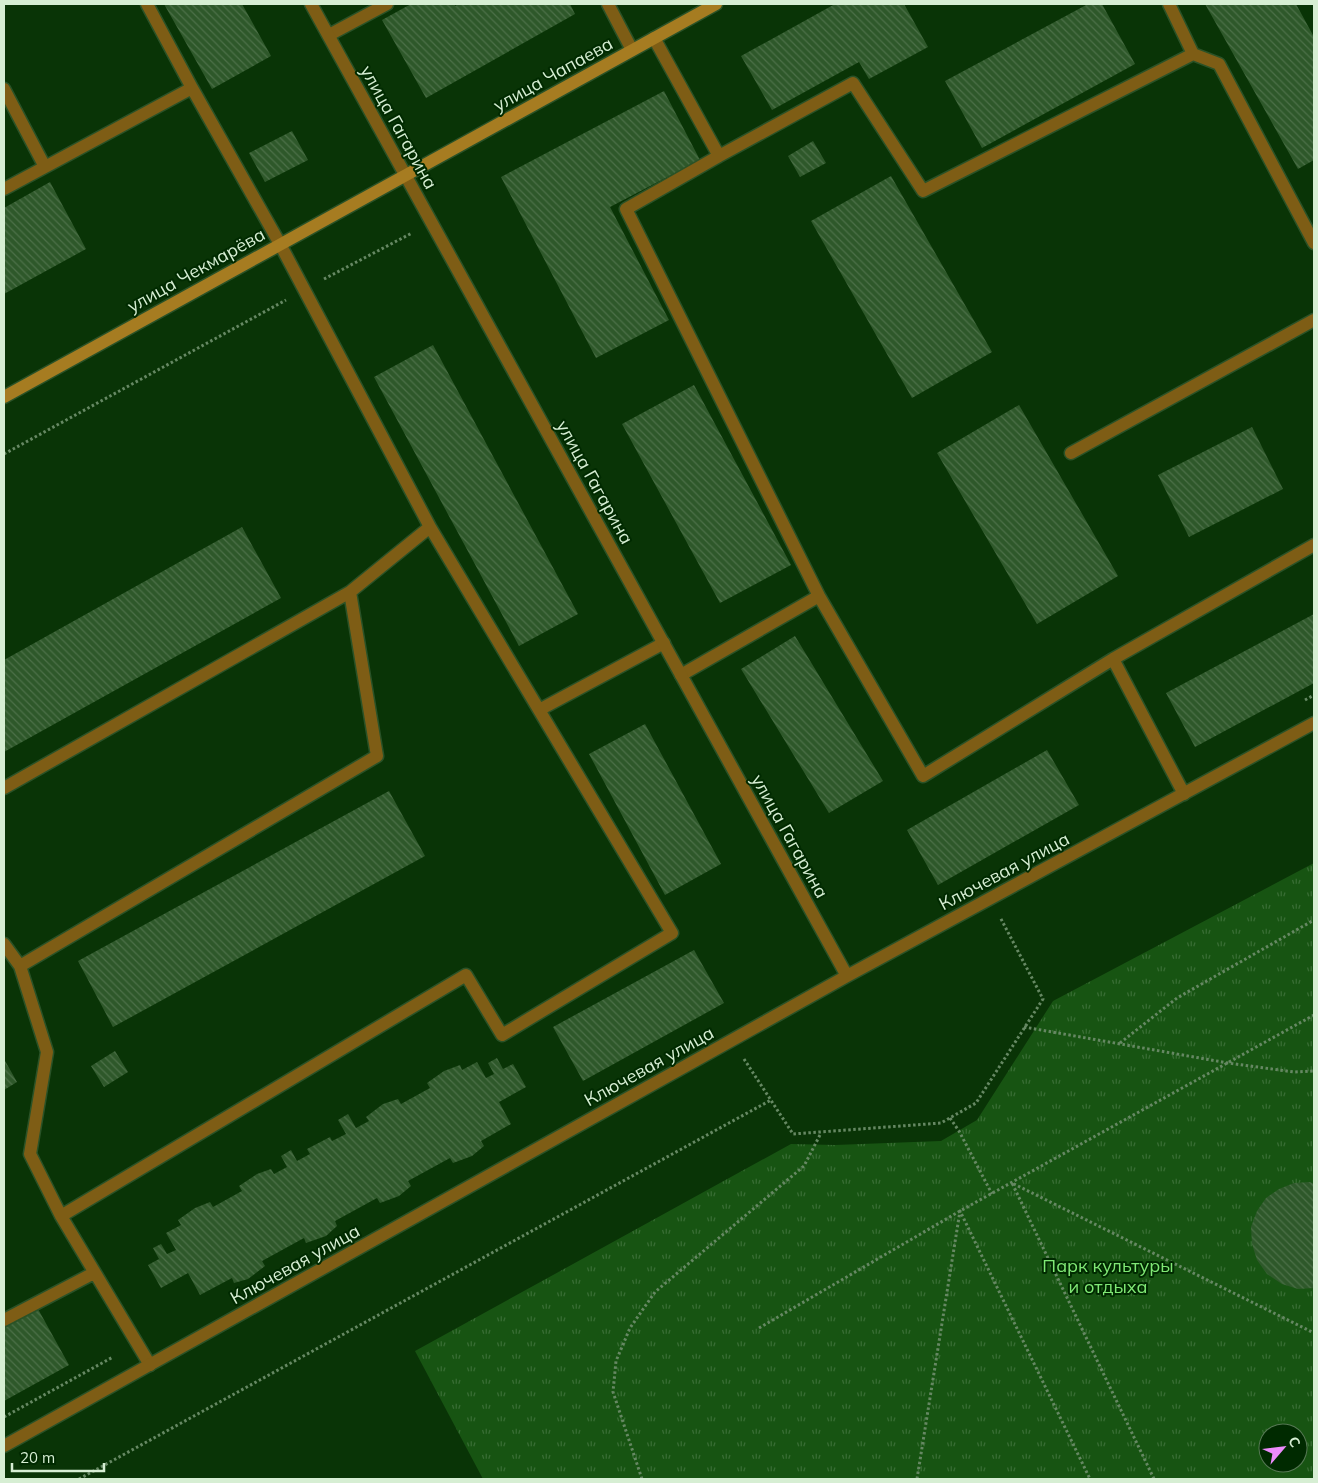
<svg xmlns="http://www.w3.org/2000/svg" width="1318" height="1483" font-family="Mulish,sans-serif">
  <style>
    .park { fill: url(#park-tufts); fill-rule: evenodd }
    .building { fill: url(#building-back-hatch) }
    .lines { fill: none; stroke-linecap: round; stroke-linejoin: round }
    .lane-casing { stroke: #2a5227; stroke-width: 15 }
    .street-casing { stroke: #2a5227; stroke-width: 15 }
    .secondary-casing { stroke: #2a5227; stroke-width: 15 }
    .path { stroke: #668863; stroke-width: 3; stroke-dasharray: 2.5 2.5; stroke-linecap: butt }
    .lane { stroke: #7e5d15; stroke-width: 12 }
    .street { stroke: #7e5d15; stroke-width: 12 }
    .secondary { stroke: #a67c21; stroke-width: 12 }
    .labels { text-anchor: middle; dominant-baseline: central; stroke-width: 4; stroke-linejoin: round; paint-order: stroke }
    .street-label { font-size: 18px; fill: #d6eed3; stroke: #002a00 }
    .park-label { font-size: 18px; fill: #80e875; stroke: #002a00 }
  </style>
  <defs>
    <pattern id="park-tufts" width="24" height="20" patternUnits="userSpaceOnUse" patternTransform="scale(1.25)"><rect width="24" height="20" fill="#175412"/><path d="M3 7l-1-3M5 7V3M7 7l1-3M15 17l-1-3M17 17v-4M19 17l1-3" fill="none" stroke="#386d34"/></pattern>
    <pattern id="building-back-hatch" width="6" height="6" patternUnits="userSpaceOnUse" patternTransform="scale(1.25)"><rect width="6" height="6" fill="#2e582a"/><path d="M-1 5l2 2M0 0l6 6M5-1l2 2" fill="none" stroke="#4c7048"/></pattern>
  </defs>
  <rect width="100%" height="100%" fill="#093406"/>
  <!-- park -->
  <path class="park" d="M1314,863V1479H483L415,1351L791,1144L835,1145L941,1141L977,1120L1053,1001ZM1268,1433H1298V1463H1268Z"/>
  <!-- building -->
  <path class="building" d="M164,4H242L271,56L212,89Z
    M411,4H454L455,6L459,4H570L575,14L426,98L382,20Z
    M835,4H904L928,47L869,79L859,62L772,110L741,56Z
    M1088,4H1102L1135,64L982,148L945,81Z
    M1205,4H1296L1314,37V160L1298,169Z
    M664,91L700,160L610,207L669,320L596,358L501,177Z
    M292,131L308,160L265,182L249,153Z
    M813,141L826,163L800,177L788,156Z
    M891,176L992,352L912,398L811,221Z
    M50,182L86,249L4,294V208Z
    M433,345L578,614L519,646L374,377Z
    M694,385L791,565L720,603L622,424Z
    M1019,405L1118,576L1037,624L937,453Z
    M1252,427L1283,489L1189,537L1158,475Z
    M242,527L281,598L4,752V660Z
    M1314,614V683L1195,747L1166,693Z
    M795,636L883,781L829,813L741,669Z
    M645,724L721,864L665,895L589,754Z
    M1047,750L1079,805L938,885L907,830Z
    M389,791L425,856L113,1027L78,961Z
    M694,950L724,1003L583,1081L553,1027Z
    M115,1051L128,1072L104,1087L91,1066Z
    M497,1058L503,1069L513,1064L526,1087L499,1102L511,1124L481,1141L484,1146L472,1156L453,1163L450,1158L408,1181L411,1186L399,1196L380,1203L377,1198L335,1221L337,1226L326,1236L306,1243L304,1238L262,1261L265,1266L248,1279L234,1283L232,1278L200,1295L188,1273L161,1288L148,1265L159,1259L153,1248L161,1244L167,1254L176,1250L166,1233L181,1225L178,1220L195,1208L210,1202L213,1207L242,1191L239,1186L257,1174L271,1169L274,1174L287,1167L281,1156L291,1150L297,1161L310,1154L307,1149L330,1137L332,1141L346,1134L338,1120L348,1114L356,1128L369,1121L366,1117L383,1104L398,1099L401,1104L430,1088L427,1083L444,1071L460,1065L462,1070L477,1062L486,1078L494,1074L488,1063Z
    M4,1059L17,1082L4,1090Z
    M1310,1182L1314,1184V1288L1298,1289L1282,1284L1267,1274L1257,1260L1252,1244L1251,1227L1257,1211L1266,1198L1279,1189L1294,1183Z
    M38,1309L69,1365L4,1401V1328Z"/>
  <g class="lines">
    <defs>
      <path id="lane" d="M608,4L632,50
        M329,35L387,4
        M654,38L719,156L853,83L923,191L1193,54L1169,4
        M1193,54L1219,64L1314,243
        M4,89L45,167L4,189
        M719,156L626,209L819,596L923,776L1113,659L1314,545
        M45,167L192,88L147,4
        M1071,453L1314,320
        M1113,659L1184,794
        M681,675L819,596
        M539,710L664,643
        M4,788L350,592L430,527L280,244L192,88
        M4,944L20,966L377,756L350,592
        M20,966L47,1052L30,1154L61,1216
        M4,1320L94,1273
        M150,1365L61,1216L466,975L502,1035L672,933L430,527"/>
      <path id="street" d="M311,4L847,976
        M4,1446L847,976L1314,723"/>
      <path id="secondary" d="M4,397L716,4"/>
    </defs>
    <!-- lane casing -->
    <use href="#lane" class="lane-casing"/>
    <!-- street casing -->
    <use href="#street" class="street-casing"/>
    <!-- secondary casing -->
    <use href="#secondary" class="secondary-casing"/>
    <!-- path -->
    <path class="path" d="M324,279L412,233
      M4,454L286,300
      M1305,700L1314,695
      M1024,1027L1228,1063L1294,1072L1314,1071
      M1120,1043L1177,998L1314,920
      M744,1059L793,1134L941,1123L976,1103L1043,999L1000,917
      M950,1118L959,1131L992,1194
      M759,1328L960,1211L1314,1015
      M4,1417L113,1357
      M79,1479L771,1100
      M642,1479L613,1392L616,1361L630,1328L655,1292L804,1166L821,1133
      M917,1479L960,1211L1090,1479
      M1154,1479L1012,1183L1314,1333"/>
    <!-- lane -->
    <use href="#lane" class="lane"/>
    <!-- street -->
    <use href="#street" class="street"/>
    <!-- secondary -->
    <use href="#secondary" class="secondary"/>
  </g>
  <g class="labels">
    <!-- street labels -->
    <g class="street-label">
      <text transform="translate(553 74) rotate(-29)">улица Чапаева</text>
      <text transform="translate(399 127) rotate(61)">улица Гагарина</text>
      <text transform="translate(196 270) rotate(-29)">улица Чекмарёва</text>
      <text transform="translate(595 482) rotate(61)">улица Гагарина</text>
      <text transform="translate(790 836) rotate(61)">улица Гагарина</text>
      <text transform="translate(1004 871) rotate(-28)">Ключевая улица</text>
      <text transform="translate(649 1066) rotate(-29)">Ключевая улица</text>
      <text transform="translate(295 1264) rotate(-29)">Ключевая улица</text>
    </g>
    <!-- park labels -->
    <g class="park-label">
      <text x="1108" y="1265">Парк культуры<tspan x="1108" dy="21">и отдыха</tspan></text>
    </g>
  </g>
  <!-- border -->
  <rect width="1318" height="1483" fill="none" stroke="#d6eed3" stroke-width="10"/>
  <!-- north arrow -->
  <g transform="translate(1283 1448) rotate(62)"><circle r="24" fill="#002a00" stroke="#567854"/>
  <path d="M0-4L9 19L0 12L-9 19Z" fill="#ec8cfb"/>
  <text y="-8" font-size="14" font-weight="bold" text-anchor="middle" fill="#d6eed3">С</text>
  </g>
  <!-- scale -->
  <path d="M12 1463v8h92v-8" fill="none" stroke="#d6eed3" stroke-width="2.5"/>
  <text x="20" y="1463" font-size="15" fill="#d6eed3" stroke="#002a00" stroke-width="4" paint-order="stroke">20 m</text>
</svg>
